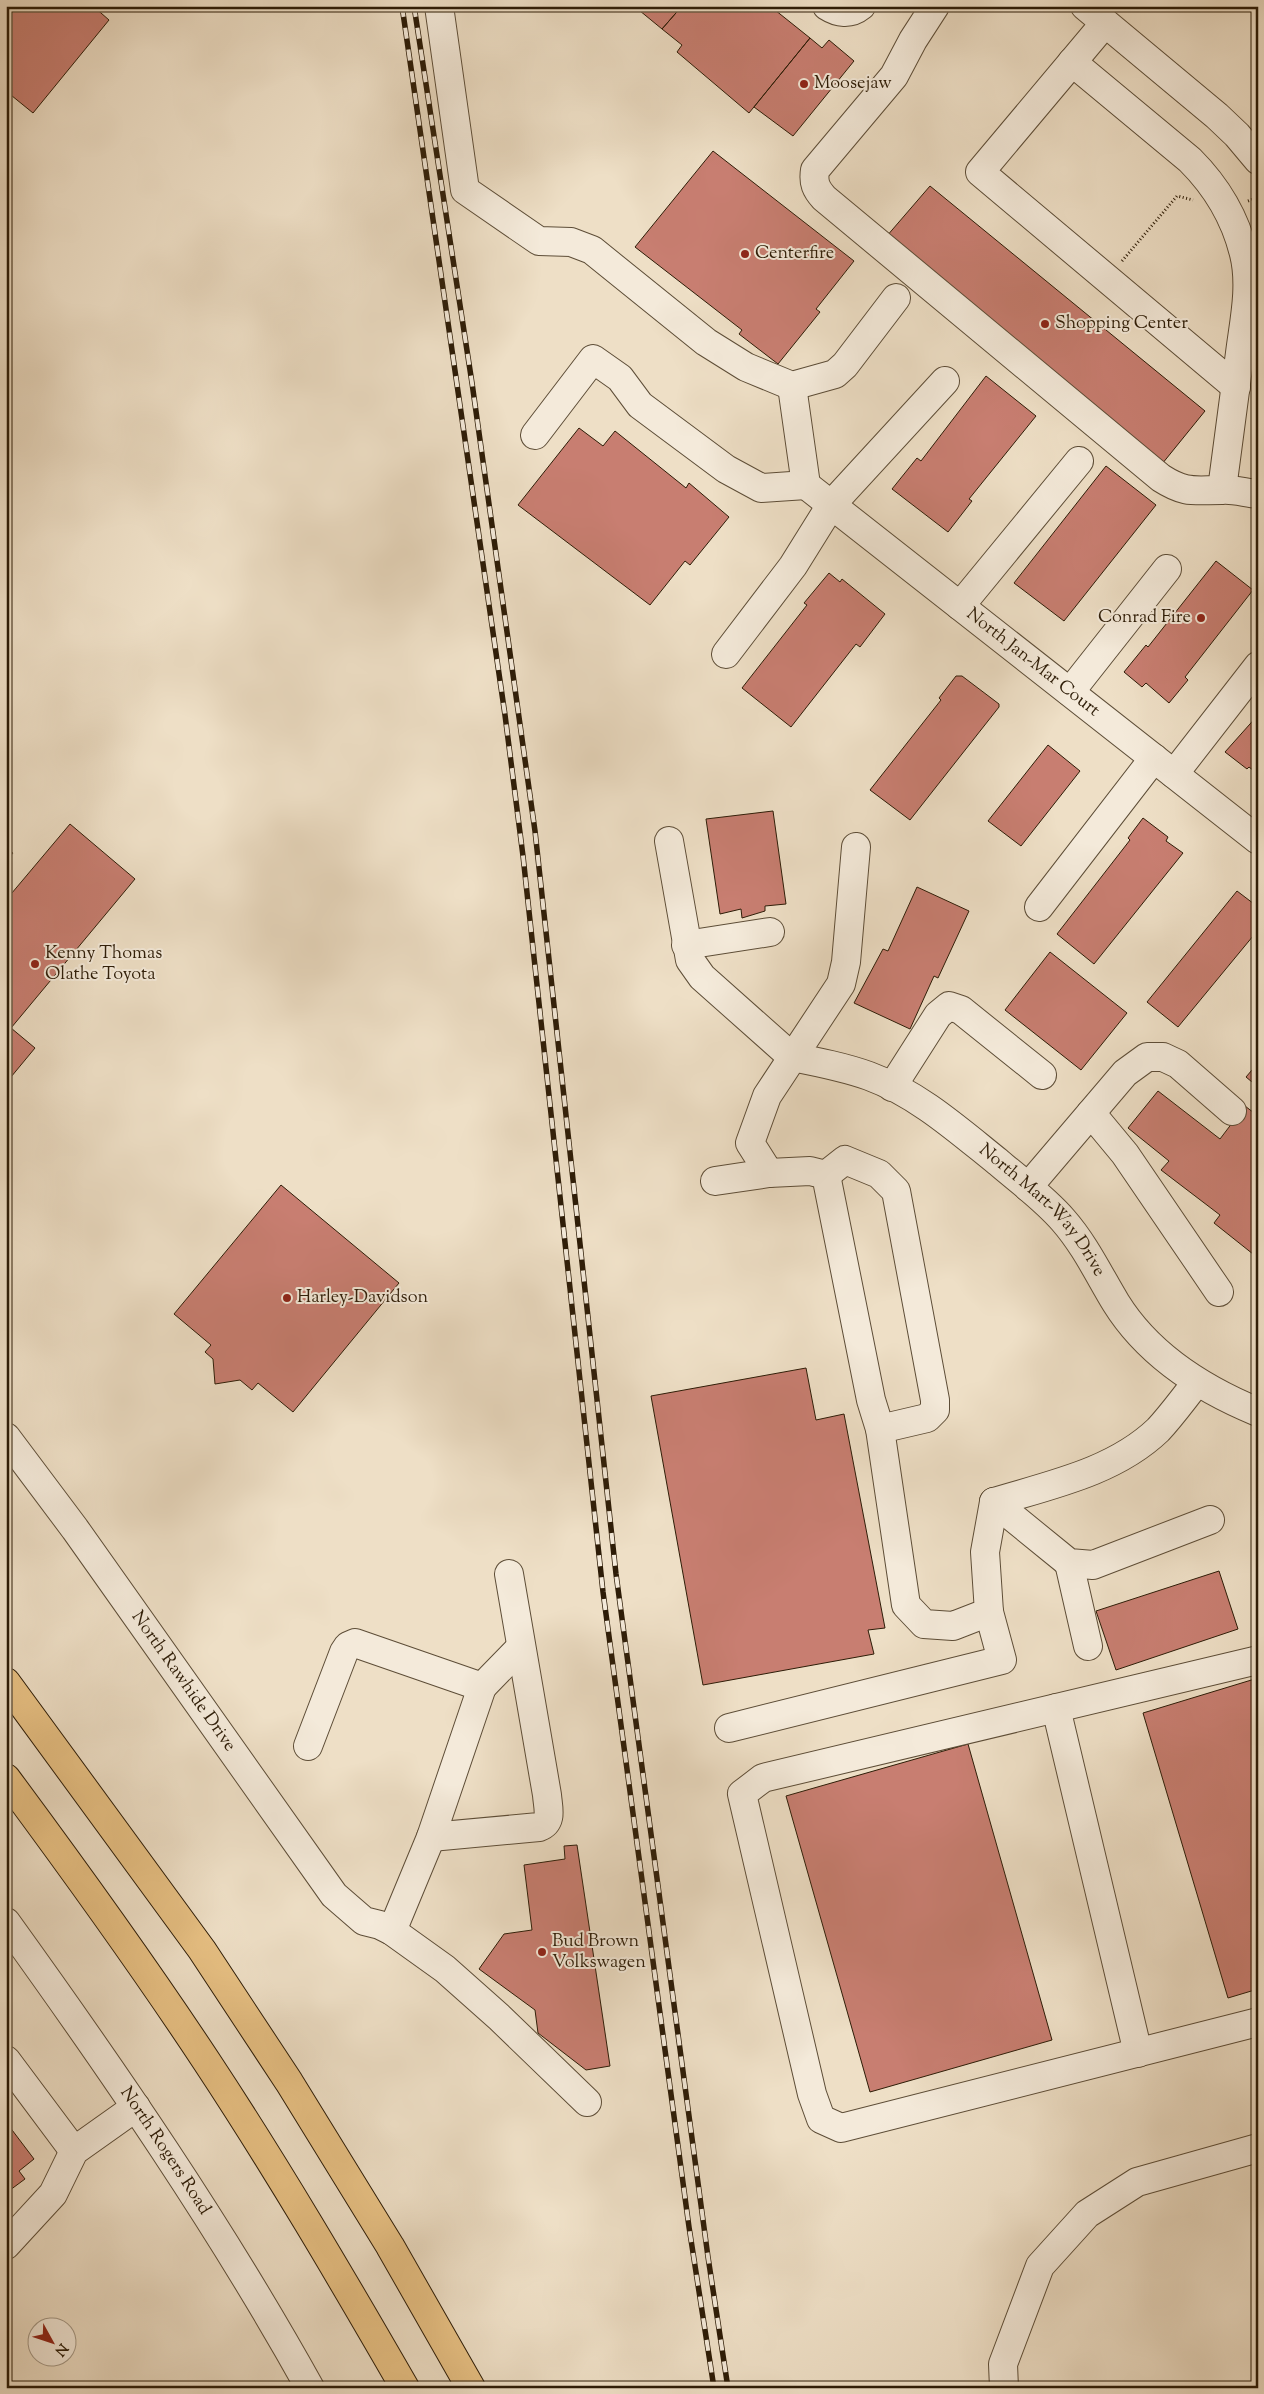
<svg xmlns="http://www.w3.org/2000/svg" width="1264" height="2394" font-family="'Sorts Mill Goudy',serif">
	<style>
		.building { fill: #c87e71; stroke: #2d1c07 }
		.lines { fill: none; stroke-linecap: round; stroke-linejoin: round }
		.minor-casing { stroke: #5d4d37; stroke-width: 30 }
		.highway-casing { stroke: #2d1c07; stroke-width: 30 }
		.path { stroke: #2d1c07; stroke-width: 3; stroke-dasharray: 1 2.5; stroke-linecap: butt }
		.minor { stroke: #f4eada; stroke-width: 28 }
		.highway { stroke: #e7c083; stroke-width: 28 }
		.rail-casing { stroke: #2d1c07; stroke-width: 5.5 }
		.rail { stroke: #f4eada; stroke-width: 4; stroke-dasharray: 11; stroke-linecap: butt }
		.poi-dot { fill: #8f2418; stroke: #f4eada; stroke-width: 2 }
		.labels { text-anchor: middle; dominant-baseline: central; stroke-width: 4; stroke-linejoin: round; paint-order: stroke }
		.poi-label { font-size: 18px; fill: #2d1c07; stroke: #f4eada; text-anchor: start }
		.street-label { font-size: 18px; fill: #2d1c07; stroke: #f4eada }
	</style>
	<rect width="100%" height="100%" fill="#eedfc6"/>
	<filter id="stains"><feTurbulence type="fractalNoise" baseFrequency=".004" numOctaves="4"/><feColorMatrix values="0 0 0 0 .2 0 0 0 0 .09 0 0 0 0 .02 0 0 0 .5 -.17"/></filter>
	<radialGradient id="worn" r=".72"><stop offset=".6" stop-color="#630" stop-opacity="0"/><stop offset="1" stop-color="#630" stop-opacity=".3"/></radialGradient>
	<path class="building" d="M6,6h87l16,14 -76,93 -27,-22z
		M634,6h48l-20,23z
		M682,6h88l40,32 -61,75 -72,-61 5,-7 -20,-16z
		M810,38l12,10 7,-8 25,21 -61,75 -39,-29z
		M713,151l141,110 -38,48 4,3 -42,52 -39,-30 3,-4 -107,-83z
		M930,186l275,225 -43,53 -276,-227z
		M986,376l50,40 -67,83 3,2 -24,31 -56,-43 25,-31 4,3z
		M579,428l24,18 12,-15 71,57 3,-5 40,34 -39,48 -5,-4 -35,44 -132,-100z
		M1106,466l50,39 -92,116 -50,-38z
		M1216,561l37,29 -68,87 3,3 -19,23 -23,-20 -4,4 -18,-15 22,-27 2,2z
		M829,573l11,9 2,-3 43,35 -25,33 -4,-3 -65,83 -49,-39 65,-83 -3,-2z
		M956,676h6l37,28v3l-89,113 -40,-30 71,-90 -2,-2z
		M1258,715v59l-9,-7 -2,2 -22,-17z
		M1048,745l32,26 -59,75 -33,-25z
		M773,811l13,93 -21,2v5l-23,7 -1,-9 -21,5 -14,-95z
		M1143,818l25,19 -2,4 17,12 -89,111 -37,-30 73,-94 -2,-2z
		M70,824l65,55 -124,149 24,20 -29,35v-183z
		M6,848l7,5 -7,8z
		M917,887l52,24 -31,67 -4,-2 -24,53 -56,-26 29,-54 5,2z
		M1237,891l21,16v23l-80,97 -31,-25z
		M1050,952l77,61 -46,57 -76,-60z
		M1258,1063v24l-12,-10z
		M1158,1091l62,48 25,-33 13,10v142l-44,-35 6,-8 -59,-45 8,-9 -41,-33z
		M281,1185l118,98 -106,129 -35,-29 -6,7 -12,-10 -25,4 -2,-25 -8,-7 6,-7 -37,-31z
		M806,1368l10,52 28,-6 41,214 -17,2 6,24 -171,31 -52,-289z
		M1219,1571l19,58 -122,41 -20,-59z
		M1258,1678v311l-30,9 -85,-285z
		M968,1744l84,296 -182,52 -84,-296z
		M577,1845l33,221 -24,4 -48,-37 -3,-23 -56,-41 25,-35 28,-4 -8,-65 41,-6 -1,-13z
		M6,2122l28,37 -15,12 6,8 -19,14z"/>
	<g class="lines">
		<defs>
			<g id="minor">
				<path d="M439,6l26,184 74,51 32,1 21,8 114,92 40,25 46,19 43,-12 10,-9 51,-67"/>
				<path d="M827,6c11,7 23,9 34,0"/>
				<path d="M935,6l-22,34 -19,36 -79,94c-2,13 1,19 9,28l337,280c25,16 33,12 61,12 11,-1 24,3 36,4"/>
				<path d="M1085,6l132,110 20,19 21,25"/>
				<path d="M1105,23l-125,149 256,215"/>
				<path d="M1072,62l118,98c26,26 45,57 54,94 8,32 0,67 -4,99 -6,45 -12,91 -18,136"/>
				<path d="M792,386l14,99"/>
				<path d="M535,435l58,-76 27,19 20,27 86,64 35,19 45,-3"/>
				<path id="s1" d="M806,485l452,355"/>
				<path d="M960,606l119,-145"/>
				<path d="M726,654l67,-88 38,-61 114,-124"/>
				<path d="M1070,692l97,-123"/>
				<path d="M1174,774l84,-108"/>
				<path d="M669,841l21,119 12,17 90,80"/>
				<path d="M856,847l-10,115 -5,22 -74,112 -17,47 19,30 41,-2 16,4 45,225 9,29 26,176 18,19 29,2 36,-14 -4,-60 9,-50"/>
				<path d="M1039,907l115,-149"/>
				<path d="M686,945l84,-13"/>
				<path id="s2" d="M792,1057c26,5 52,10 77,19 49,18 89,54 129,86 22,19 46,36 65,58 22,25 36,55 53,83 33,53 86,86 142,109"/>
				<path d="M892,1087l46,-72 11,-9 12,4 81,65"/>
				<path d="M1091,1113l34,41 94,138"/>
				<path d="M826,1175l19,-15 34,14 17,17 39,209v10l-8,8 -47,11"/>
				<path d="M715,1181l54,-8"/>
				<path d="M1028,1187l97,-114 22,-16h16l15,7 54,47"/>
				<path id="s3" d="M6,1437l69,92 259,366 30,26 16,4 12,6 53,38 54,48 88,85"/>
				<path d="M994,1502l75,61 24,2 117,-45"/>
				<path d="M994,1502c56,-17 120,-30 164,-72 14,-15 26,-32 39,-48"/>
				<path d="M1069,1563l19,83"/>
				<path d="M1258,1660l-495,118 -21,16 70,300 9,25 20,9 417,-106"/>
				<path d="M482,1687l39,-40"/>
				<path d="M1056,1708l82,345"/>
				<path d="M729,1728l273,-68 -13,-48"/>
				<path d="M308,1746l36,-94 4,-6 7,-3 127,44 -51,150 -39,94"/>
				<path d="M431,1837l108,-10c14,-5 9,-19 8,-32l-38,-221"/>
				<path id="s4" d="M6,1922c108,150 214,304 304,466"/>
				<path d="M6,2060l68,91"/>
				<path d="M6,2245l47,-51 21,-43 62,-44"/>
				<path d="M1004,2388l-1,-24 37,-98 47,-52 50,-32 121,-34"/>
			</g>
			<path id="highway" d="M6,1682l196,268 87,132 101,164 81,142
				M6,1778c69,93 137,187 201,284 70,106 134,215 198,326"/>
		</defs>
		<use href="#minor" class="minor-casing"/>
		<use href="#highway" class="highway-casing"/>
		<path class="path" d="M1248,201l10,-4
			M1122,261l55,-65 16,4"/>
		<use href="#minor" class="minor"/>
		<use href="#highway" class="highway"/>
		<defs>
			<path id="rail" d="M402,6l103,709 18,141 80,736 86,635 25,161
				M414,6l58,377 63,448 81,743 92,683 20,131"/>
		</defs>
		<use href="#rail" class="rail-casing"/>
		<use href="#rail" class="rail"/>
	</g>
	<g class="poi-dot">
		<circle cx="804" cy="84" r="5"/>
		<circle cx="745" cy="254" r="5"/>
		<circle cx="1045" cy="324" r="5"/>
		<circle cx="1201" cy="618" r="5"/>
		<circle cx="35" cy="964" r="5"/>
		<circle cx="287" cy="1298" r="5"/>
		<circle cx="542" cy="1952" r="5"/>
	</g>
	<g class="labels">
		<g class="poi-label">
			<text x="814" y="84">Moosejaw</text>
			<text x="755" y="254">Centerfire</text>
			<text x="1055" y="324">Shopping Center</text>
			<text x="1191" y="618" text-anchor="end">Conrad Fire</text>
			<text x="45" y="954">Kenny Thomas<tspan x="45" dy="21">Olathe Toyota</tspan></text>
			<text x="297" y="1298">Harley-Davidson</text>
			<text x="552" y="1942">Bud Brown<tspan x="552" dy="21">Volkswagen</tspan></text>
		</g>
		<g class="street-label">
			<text stroke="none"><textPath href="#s1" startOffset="288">North Jan-Mar Court</textPath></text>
			<text stroke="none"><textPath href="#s2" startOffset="301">North Mart-Way Drive</textPath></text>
			<text stroke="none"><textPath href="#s3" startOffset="302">North Rawhide Drive</textPath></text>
			<text stroke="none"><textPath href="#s4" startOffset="279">North Rogers Road</textPath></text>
		</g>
	</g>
	<rect width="1264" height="2394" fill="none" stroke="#eedfc6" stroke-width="25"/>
	<rect x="8" y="8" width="1249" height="2379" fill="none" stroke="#2d1c07" stroke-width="2.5"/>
	<rect x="12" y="12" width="1239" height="2369" fill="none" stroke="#2d1c07"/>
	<g transform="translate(52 2342) rotate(130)"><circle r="24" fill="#f4eada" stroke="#a49886"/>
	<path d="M0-4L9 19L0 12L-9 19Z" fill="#8f2418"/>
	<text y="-8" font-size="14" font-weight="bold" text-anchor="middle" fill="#2d1c07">N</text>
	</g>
	<rect width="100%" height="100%" filter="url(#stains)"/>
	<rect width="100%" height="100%" fill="url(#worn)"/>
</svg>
